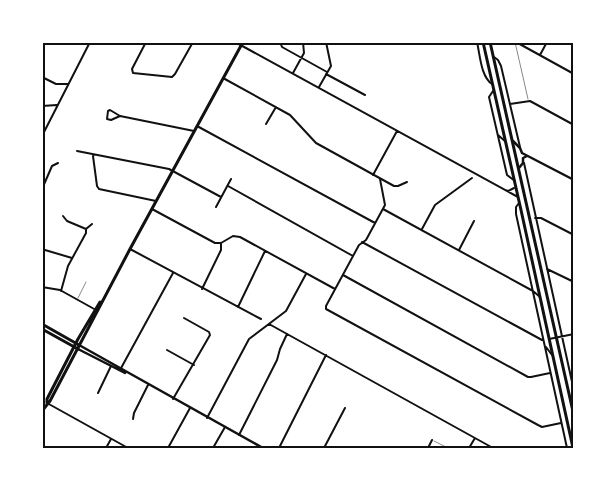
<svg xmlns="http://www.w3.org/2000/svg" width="616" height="491" font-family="'Noto Serif',serif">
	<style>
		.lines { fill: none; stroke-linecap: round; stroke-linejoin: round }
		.service { stroke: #111; stroke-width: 0.5 }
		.minor { stroke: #111; stroke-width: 2 }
		.tertiary { stroke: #111; stroke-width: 2.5 }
		.secondary { stroke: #111; stroke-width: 2.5 }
		.primary { stroke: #111; stroke-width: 3 }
		.trunk { stroke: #111; stroke-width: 3 }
		.neatline { fill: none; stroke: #111; stroke-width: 2 }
	</style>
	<rect width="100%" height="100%" fill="#fff"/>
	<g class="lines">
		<path class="service" d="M515,42l13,57
			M78,298l8,-16
			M434,441l14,7"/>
		<path class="minor" d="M146,42l-14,27 1,4 39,4 3,-3 18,-32
			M235,42l283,155
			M280,42l2,5 45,25
			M477,42c3,13 4,35 15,42
			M516,42l58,32
			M540,55l7,-13
			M494,57l4,3 3,6 19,81
			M293,73l11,-20 -1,-11
			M326,74l39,21
			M42,77l14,7h12
			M223,78l67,37 26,28 78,43h4l9,-4
			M319,87l12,-21 -5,-24
			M493,91l-4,6 18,78 8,6
			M510,104l20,-3 44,24
			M42,106l15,-1
			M120,116l-9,4 -4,-1 1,-8 2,-1 10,6 74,15
			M266,124l10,-17
			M197,126l178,97
			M498,135l8,7
			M42,136l48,-94
			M77,151l92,18 52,28
			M93,156l4,30 2,3 57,12
			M524,163l50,228
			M373,175l24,-44
			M380,179l5,26 -19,35 -7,5 -33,61v3l212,116 4,2 19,-4
			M228,186l125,70
			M42,189l10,-23 6,-3
			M505,190l3,1 6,-3
			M519,203l-3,4v7l51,234
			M216,207l15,-28
			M152,209l63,34h6l12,-7 7,1 95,52
			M383,209l150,82 7,6
			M63,216l4,5 19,8
			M535,218h6l33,17
			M422,229l13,-24 37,-27
			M362,242l180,98
			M130,249l131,70
			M45,250l27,8
			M459,250l15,-29
			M547,269l27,13
			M343,275l185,102h3l19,-4
			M42,287l18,3 36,20
			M202,289l19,-39v-7
			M61,291l7,-25 18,-33v-4l6,-5
			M238,307l27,-56
			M269,324l224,124
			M549,339l25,-5
			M546,347l6,8
			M167,350l27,15
			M120,370l53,-97
			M98,393l13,-27
			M173,399l37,-64 -1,-3 -25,-14
			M47,403l81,45
			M207,418l42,-79 37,-28 20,-37
			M133,419l1,-6 14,-28
			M239,435l38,-75 3,-11 7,-15
			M42,447l3,1
			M106,448l5,-9
			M168,448l22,-40
			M213,448l12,-21
			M279,448l47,-93
			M324,448l21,-40
			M428,448l4,-8
			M469,448l6,-10"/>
		<path class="tertiary" d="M513,141l7,7 2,5 52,27
			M519,168l4,-5v-5l4,-2"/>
		<path class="secondary" d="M79,345l184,103
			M78,349l47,24"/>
		<path class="primary" d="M42,324l37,21
			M42,329l36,20"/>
		<path class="trunk" d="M483,42l38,168 52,238
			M490,42l84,374
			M47,403v-4l31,-60 22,-37
			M42,411l8,-10 80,-152 113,-207"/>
	</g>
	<rect width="616" height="491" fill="none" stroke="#ffffff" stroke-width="88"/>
	<rect x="44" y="44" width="528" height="403" class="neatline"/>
</svg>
